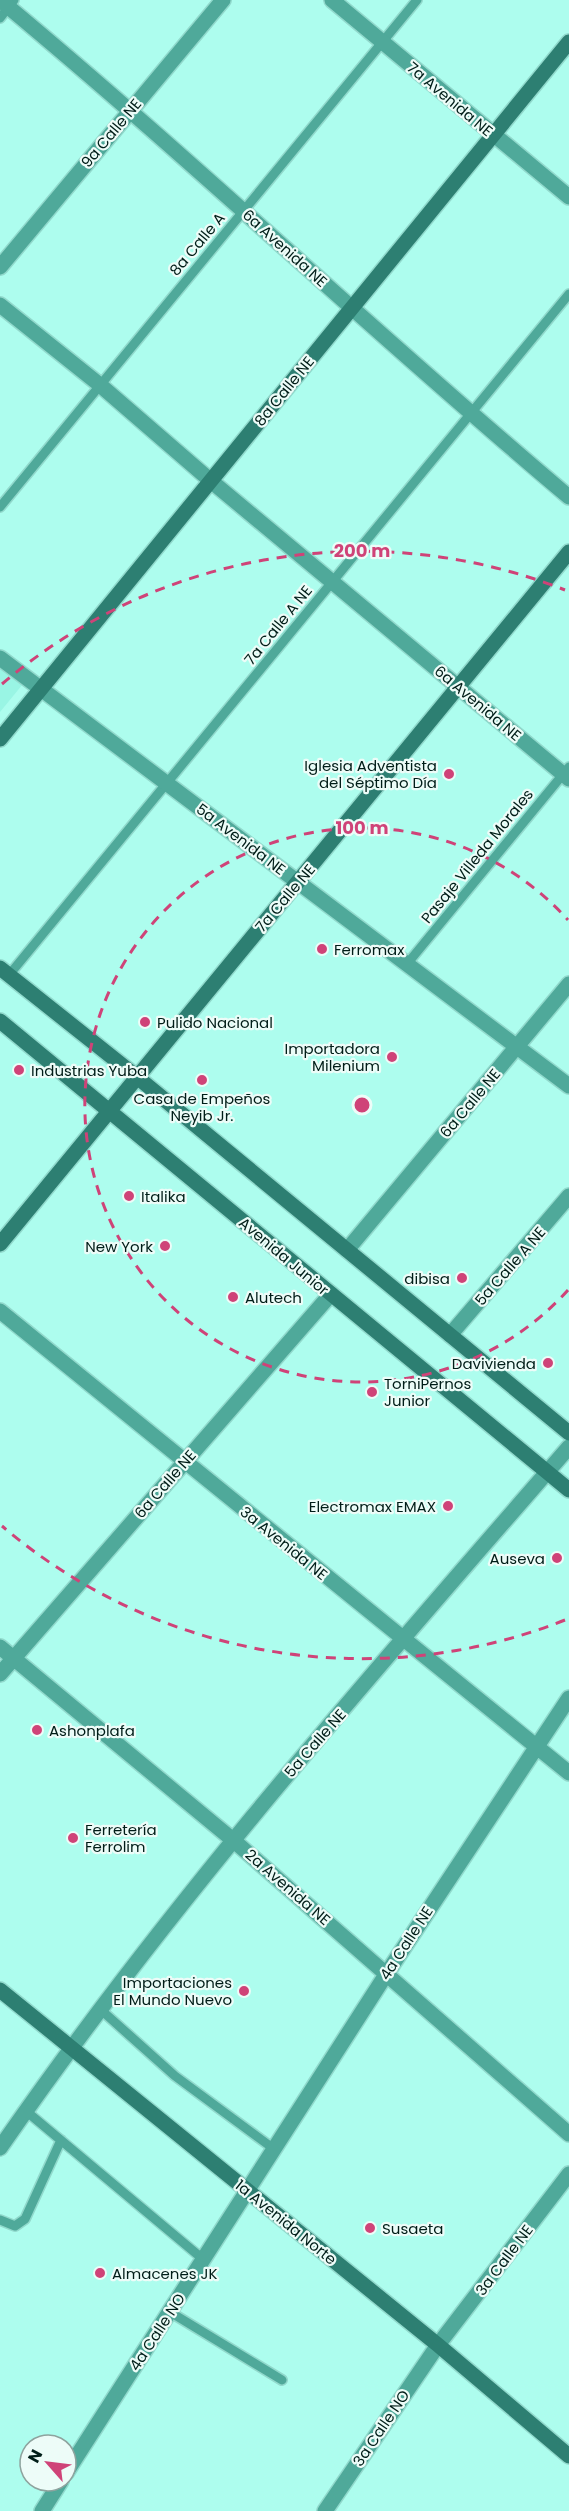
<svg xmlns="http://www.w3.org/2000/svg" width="569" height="2511" font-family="Poppins,sans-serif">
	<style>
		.built { fill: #99f5e4 }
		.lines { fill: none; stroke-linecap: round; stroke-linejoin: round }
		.lane-casing { stroke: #91d9cc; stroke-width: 12 }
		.street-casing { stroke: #91d9cc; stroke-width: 18 }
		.secondary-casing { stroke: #91d9cc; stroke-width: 18 }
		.lane { stroke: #4fa99a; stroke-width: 9 }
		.street { stroke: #4fa99a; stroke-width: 15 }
		.secondary { stroke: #2d7f72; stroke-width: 15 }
		.ring { fill: none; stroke: #cf4378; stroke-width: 3; stroke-dasharray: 10 8 }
		.poi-dot { fill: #cf4378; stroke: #edfcf8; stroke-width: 2 }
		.labels { text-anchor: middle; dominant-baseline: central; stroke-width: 4.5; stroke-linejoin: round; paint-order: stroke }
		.street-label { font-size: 15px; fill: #001d18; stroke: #edfcf8 }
		.poi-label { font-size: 15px; fill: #001d18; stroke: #edfcf8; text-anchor: start }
		.centre { fill: #cf4378; stroke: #edfcf8; stroke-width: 3 }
		.ring-label { font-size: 18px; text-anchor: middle; font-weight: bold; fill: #cf4378; stroke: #edfcf8; stroke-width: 4.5; stroke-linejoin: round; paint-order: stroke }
	</style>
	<rect width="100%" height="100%" fill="#adfdee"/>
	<path class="built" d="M0,657l27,22 -27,33z"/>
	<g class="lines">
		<defs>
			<path id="lane" d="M0,18l14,-18
				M0,507l417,-507
				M407,964l162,-197
				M9,975l560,-681
				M100,2009l75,67 99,73
				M26,2111l178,149
				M0,2220l15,6 10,-7 36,-79
				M170,2312l112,68"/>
			<path id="street" d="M0,0c194,161 376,335 569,497
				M332,0l237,197
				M0,267l223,-267
				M0,305l100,80 111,96 358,298
				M0,658l569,428
				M347,1250l222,-266
				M0,1311l569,462
				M450,1335l119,-139
				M0,1647l233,193 336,294
				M0,1674l331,-380
				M0,2148c171,-247 372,-474 569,-701
				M66,2473l321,-500 182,-275
				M42,2511l19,-30
				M325,2511l113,-166 131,-171"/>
			<path id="secondary" d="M0,739l569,-697
				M0,968l137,109 432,356
				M0,1021l569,469
				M0,1244l569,-692
				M0,1990l438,355 131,111"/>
		</defs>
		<use href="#lane" class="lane-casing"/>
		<use href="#street" class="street-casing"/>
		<use href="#secondary" class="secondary-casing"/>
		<use href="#lane" class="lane"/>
		<use href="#street" class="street"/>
		<use href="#secondary" class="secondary"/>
	</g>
	<g class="ring">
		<path d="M568 1290A277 277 0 1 1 568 920"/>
		<path d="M565 1620A554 554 0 0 1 2 1526M2 684A554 554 0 0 1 565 590"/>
	</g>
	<g class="poi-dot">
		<circle cx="449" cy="774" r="6"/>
		<circle cx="322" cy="949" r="6"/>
		<circle cx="145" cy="1022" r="6"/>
		<circle cx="392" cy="1057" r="6"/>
		<circle cx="19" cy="1070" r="6"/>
		<circle cx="202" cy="1080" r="6"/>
		<circle cx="129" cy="1196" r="6"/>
		<circle cx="165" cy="1246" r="6"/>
		<circle cx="462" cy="1278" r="6"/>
		<circle cx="233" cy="1297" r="6"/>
		<circle cx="548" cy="1363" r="6"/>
		<circle cx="372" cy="1392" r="6"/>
		<circle cx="448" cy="1506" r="6"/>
		<circle cx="557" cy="1558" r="6"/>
		<circle cx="37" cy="1730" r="6"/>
		<circle cx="73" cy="1838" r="6"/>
		<circle cx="244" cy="1991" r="6"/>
		<circle cx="370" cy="2228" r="6"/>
		<circle cx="100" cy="2273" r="6"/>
	</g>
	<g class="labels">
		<g class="street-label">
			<text transform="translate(450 99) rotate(40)">7a Avenida NE</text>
			<text transform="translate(111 133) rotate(-50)">9a Calle NE</text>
			<text transform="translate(197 244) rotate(-50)">8a Calle A</text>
			<text transform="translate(285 248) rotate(42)">6a Avenida NE</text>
			<text transform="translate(284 391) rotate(-51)">8a Calle NE</text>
			<text transform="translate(278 625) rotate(-51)">7a Calle A NE</text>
			<text transform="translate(478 703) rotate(40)">6a Avenida NE</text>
			<text transform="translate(241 839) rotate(37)">5a Avenida NE</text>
			<text transform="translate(477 856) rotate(-51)">Pasaje Villeda Morales</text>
			<text transform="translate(285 898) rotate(-50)">7a Calle NE</text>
			<text transform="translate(470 1103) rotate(-50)">6a Calle NE</text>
			<text transform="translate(284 1256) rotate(40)">Avenida Junior</text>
			<text transform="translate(510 1266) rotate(-49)">5a Calle A NE</text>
			<text transform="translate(165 1484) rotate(-49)">6a Calle NE</text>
			<text transform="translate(284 1543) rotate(39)">3a Avenida NE</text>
			<text transform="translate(315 1743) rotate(-49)">5a Calle NE</text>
			<text transform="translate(288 1887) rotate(41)">2a Avenida NE</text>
			<text transform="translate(406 1943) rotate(-57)">4a Calle NE</text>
			<text transform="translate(286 2222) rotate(39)">1a Avenida Norte</text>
			<text transform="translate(504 2260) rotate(-53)">3a Calle NE</text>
			<text transform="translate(157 2332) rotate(-57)">4a Calle NO</text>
			<text transform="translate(381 2428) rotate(-56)">3a Calle NO</text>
		</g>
		<g class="poi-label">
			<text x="437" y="765" text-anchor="end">Iglesia Adventista<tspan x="437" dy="17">del Séptimo Día</tspan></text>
			<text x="334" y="949">Ferromax</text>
			<text x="157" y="1022">Pulido Nacional</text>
			<text x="380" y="1048" text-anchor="end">Importadora<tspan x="380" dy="17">Milenium</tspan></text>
			<text x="31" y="1070">Industrias Yuba</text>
			<text x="202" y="1098" text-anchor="middle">Casa de Empeños<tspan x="202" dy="17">Neyib Jr.</tspan></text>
			<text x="141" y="1196">Italika</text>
			<text x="153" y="1246" text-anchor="end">New York</text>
			<text x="450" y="1278" text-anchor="end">dibisa</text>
			<text x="245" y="1297">Alutech</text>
			<text x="536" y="1363" text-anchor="end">Davivienda</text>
			<text x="384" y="1383">TorniPernos<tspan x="384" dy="17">Junior</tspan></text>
			<text x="436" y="1506" text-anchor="end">Electromax EMAX</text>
			<text x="545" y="1558" text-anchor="end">Auseva</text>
			<text x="49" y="1730">Ashonplafa</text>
			<text x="85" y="1829">Ferretería<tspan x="85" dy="17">Ferrolim</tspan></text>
			<text x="232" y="1982" text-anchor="end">Importaciones<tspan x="232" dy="17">El Mundo Nuevo</tspan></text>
			<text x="382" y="2228">Susaeta</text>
			<text x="112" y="2273">Almacenes JK</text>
		</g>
	</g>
	<circle cx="362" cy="1105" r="9" class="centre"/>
	<g class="ring-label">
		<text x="362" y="557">200 m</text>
		<text x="362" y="834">100 m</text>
	</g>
	<g transform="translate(48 2463) rotate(298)"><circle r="28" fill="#edfcf8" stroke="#8ea39e" stroke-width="1.5"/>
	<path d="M0-4.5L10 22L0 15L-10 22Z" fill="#cf4378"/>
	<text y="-9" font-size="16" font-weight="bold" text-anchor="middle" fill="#001d18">N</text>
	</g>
</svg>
